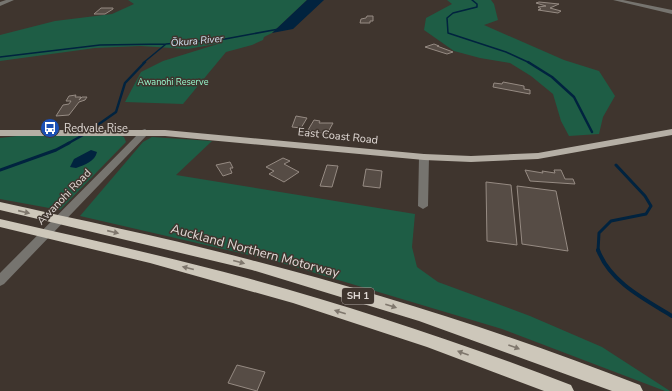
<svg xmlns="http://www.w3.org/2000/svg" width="672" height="391" font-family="'Nunito Sans',sans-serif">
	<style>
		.green { fill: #1e5d45 }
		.water { fill: #01233f }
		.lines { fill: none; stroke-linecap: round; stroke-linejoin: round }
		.stream-far3 { stroke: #01233f; stroke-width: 1.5 }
		.stream-far2 { stroke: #01233f; stroke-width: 2.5 }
		.stream-far1 { stroke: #01233f; stroke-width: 3 }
		.stream { stroke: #01233f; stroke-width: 4 }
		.building { fill: #564c45; stroke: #968b83 }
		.minor { fill: #76746f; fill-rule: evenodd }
		.major { fill: #b5afa5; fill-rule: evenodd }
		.highway { fill: #cdc7ba; fill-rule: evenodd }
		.oneway { fill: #7f776d }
		.labels { text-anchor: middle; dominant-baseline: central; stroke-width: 3; stroke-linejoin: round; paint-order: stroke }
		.far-park-label { font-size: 9px; fill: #99fbd0; stroke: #3f352e }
		.far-water-label { font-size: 10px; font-style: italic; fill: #d1e1f1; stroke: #3f352e }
		.shield { fill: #3f352e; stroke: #b0a8a3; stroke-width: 1 }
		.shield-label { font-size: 10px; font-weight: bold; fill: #e0d9d5 }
		.poi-label { font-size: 11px; fill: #e0d9d5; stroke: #3f352e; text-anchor: start }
		.street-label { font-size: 11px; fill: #e0d9d5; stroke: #3f352e }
		.near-street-label { font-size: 13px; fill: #e0d9d5; stroke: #3f352e }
	</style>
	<rect width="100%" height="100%" fill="#3f352e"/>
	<path class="green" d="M128,0h179l-35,33 -8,4 -1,3 -11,5 -26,7 -43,52 -58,-2 16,-30 22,-11 58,-18 -33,6 -48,-3 -45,2 -95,13v-26l55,-14 57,-7 22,-10z
		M447,0h44l3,4 4,16 -14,5 80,35 35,11 16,25 -12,21 -4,17 -30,2 -8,-15 -8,-27 -22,-18 -21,-13 -30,-5 -26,-7 -30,-21 2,-12 26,-14z
		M26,135h92l6,2 2,5 -66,68 -60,-11v-61z
		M152,137l60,4 -36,34 239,39 -3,33 5,20 21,15 92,34 72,31 68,44h-5l-163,-62 -227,-68 -195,-45 63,-74z"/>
	<path class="water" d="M307,0h17l-31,29 -21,4z
		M91,150l6,2c-2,9 -12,13 -21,16l-6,-1 4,-8z"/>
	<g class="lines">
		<path class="stream-far3" d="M472,0l5,4v3l-24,6 -6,5 1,15 58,19 24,11
			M0,57l100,-12 66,-1
			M143,63l23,-19 59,-5 54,-10"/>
		<path class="stream-far2" d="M528,62l24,15 22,20 18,35
			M89,131l27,-19 9,-29 20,-21
			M67,144l16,-9"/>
		<path class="stream-far1" d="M0,170l56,-20 13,-7
			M598,251l1,-18 12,-12 35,-7 5,-8 -6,-10 -29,-31"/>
		<path class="stream" d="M598,250c12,32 46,49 74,66"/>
	</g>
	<path class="building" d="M539,2l20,2 -9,4 11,3 -3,2 -20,-3 3,-1 -3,-2 8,-1 -10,-3z
		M101,8h12v1l-8,5h-11z
		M367,16h6v5h-3v2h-10l1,-4 5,-1z
		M434,44l5,2h-2l16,6 -6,2 -22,-7z
		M503,82l21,4v3l6,1v4l-37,-7 1,-4 8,1z
		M76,95l-1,2h6l-2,3 3,-3h5l-2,3 -6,2 -10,13 -13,1 7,-11 6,-1 2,-3h-5l3,-5z
		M296,116l11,2 -6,10 -9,-1z
		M314,120l6,1 -1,2h14l-6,11 -19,-4z
		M283,158l7,3 -6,3 15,8 -15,10 -15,-8 5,-3 -8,-4z
		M230,162l3,6h-3l2,5 -9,3 -7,-11z
		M327,165l11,1 -6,21 -12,-1z
		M366,169l16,2 -2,17 -17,-2z
		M525,170l18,3 -1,-2 13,2 -1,-3h7l4,9h8l2,5 -45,-3z
		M486,182l25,3 6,60 -30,-4z
		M517,186l39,5 12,60 -46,-7z
		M237,365l28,7 -8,19 -29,-8z"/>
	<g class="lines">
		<path class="minor" d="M6,0h8l-14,6v-4z
			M613,0h10l49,10v4z
			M145,129l4,3 -1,2 -144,150 -4,2v-13l142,-143z
			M424,154l5,3 -1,49 -5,3 -5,-3 1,-49z"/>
		<path class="major" d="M672,129v6l-134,24 -67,3 -47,-2 -259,-24h-165v-6h165l259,24 47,2 67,-3z"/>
		<path class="highway" d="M0,202c84,19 168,36 251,58 132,34 263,76 389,125l3,6h-31l-193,-70 -167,-51 -252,-60z
			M0,219c83,19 165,37 247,59 110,30 218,66 324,107l3,6h-30l-117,-44 -134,-44 -143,-40 -150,-36z"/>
	</g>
	<defs><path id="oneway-solid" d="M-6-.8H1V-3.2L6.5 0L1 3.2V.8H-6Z"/></defs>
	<g class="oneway">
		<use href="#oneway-solid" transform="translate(24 212) rotate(13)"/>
		<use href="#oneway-solid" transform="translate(113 232) rotate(13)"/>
		<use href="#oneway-solid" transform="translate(239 262) rotate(15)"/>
		<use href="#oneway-solid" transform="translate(188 268) rotate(-166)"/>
		<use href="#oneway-solid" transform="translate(391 306) rotate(18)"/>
		<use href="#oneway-solid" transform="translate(340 312) rotate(-163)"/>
		<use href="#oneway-solid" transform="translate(514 347) rotate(20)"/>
		<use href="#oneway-solid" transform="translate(463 353) rotate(-160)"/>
	</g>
	<defs>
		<symbol id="bus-disc" viewBox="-11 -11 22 22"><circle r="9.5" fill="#1a4fb4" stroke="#3f352e"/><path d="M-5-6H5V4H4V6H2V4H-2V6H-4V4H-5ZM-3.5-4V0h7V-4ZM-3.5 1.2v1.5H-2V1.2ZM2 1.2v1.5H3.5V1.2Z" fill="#fff"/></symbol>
	</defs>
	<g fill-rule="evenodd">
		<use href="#bus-disc" x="39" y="117" width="22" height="22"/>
	</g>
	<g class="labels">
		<g class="far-park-label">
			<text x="173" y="82">Awanohi Reserve</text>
		</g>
		<g class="far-water-label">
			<text transform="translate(197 41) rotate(-5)">Ōkura River</text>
		</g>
		<rect class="shield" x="342" y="288" width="32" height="16" rx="3"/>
		<g class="shield-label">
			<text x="358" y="296">SH 1</text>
		</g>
		<g class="poi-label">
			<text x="64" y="128">Redvale Rise</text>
		</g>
		<g class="street-label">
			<text transform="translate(338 136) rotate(6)">East Coast Road</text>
			<text transform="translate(64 197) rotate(-46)">Awanohi Road</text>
		</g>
		<g class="near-street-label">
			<text transform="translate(255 251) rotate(15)">Auckland Northern Motorway</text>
		</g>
	</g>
</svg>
